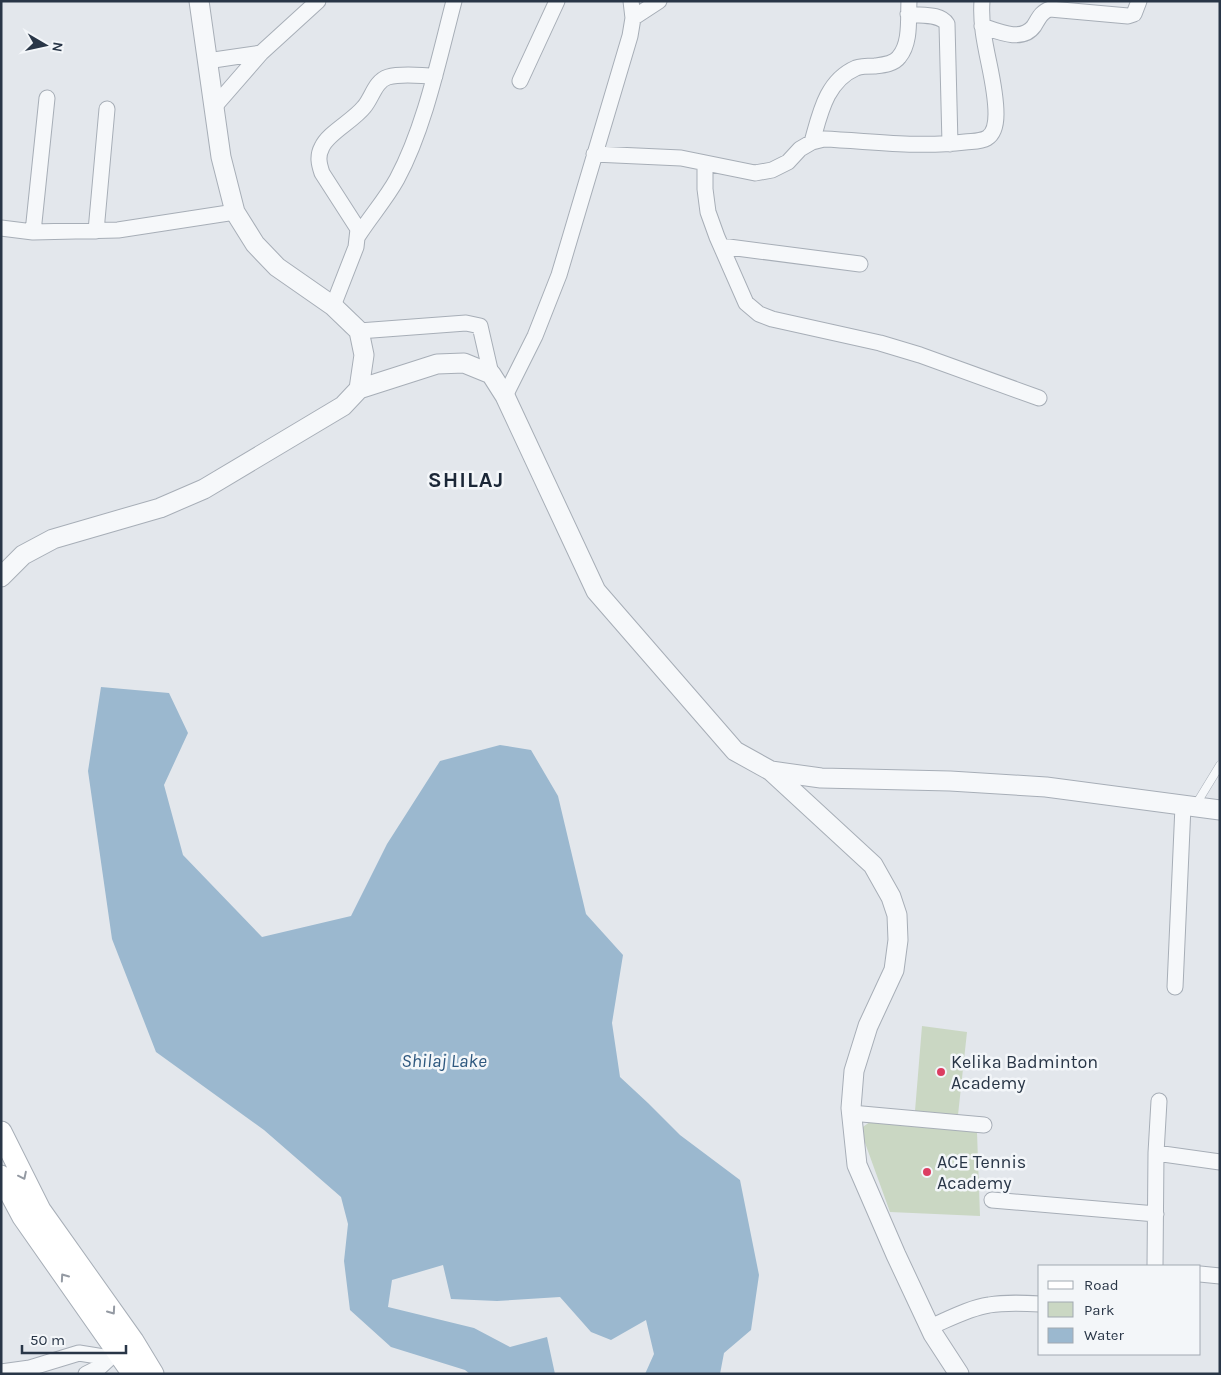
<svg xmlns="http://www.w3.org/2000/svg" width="1221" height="1375" font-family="Karla,sans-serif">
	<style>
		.green { fill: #cad7c3 }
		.water { fill: #9bb8cf }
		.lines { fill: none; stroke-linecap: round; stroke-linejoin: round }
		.service-casing { stroke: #a7aeb7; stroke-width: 9 }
		.minor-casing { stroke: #a7aeb7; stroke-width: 17 }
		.tertiary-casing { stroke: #a7aeb7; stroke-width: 21 }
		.secondary-casing { stroke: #a7aeb7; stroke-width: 23 }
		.service { stroke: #f6f8fa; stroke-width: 8 }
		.minor { stroke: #f6f8fa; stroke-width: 15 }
		.tertiary { stroke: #f6f8fa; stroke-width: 19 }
		.secondary { stroke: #fff; stroke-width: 21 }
		.oneway { stroke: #949aa3 }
		.poi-dot { fill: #dc3d61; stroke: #f3f6f9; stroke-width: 2 }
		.labels { text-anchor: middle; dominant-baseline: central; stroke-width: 5; stroke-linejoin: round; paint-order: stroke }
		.poi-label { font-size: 18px; fill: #293647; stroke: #f3f6f9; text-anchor: start }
		.water-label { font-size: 19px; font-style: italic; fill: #2e587f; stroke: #f3f6f9 }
		.district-label { font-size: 22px; font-weight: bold; letter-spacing: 1px; fill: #1b2737; stroke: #f3f6f9 }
	</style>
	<rect width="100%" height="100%" fill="#e3e7ec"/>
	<path class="green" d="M922,1026l45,6 -9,83 -43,-4z
		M881,1114l96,18 3,84 -90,-4 -30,-83z"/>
	<path class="water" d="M101,687l68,6 19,40 -24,52 19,70 79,82 89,-21 36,-72 53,-83 60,-16 31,5 27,46 28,118 37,41 -11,68 8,54 28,26 32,32 60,45 19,95 -8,55 -27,23 -4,21h-75l9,-20 -8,-34 -35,20 -20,-8 -31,-35 -63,4 -46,-2 -8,-34 -51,15 -4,27 86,21 36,19 37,-10 8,37h-85l-5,-4 -74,-23 -41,-37 -6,-49 4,-37 -7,-27 -77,-67 -108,-78 -44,-113 -24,-168z"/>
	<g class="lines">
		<defs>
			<path id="service" d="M1195,806l25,-41"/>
			<path id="minor" d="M908,14c13,2 32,-1 39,10l3,120
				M633,18l26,-17
				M982,26c15,5 40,17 52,0 5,-8 7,-14 16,-17l78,7 6,-2 5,-13
				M207,61l54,-8
				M520,81l37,-80
				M214,107l47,-54 57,-52
				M812,142c8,-28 14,-61 44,-74 5,-2 13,-2 19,-2 8,-1 19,-2 24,-9 12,-14 9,-38 10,-56
				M594,154l87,4 74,15 17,-3 16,-8 12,-13 12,-7 12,-3c47,2 94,9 141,3 7,-1 15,0 22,-4 8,-5 9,-15 9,-24 0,-38 -17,-74 -14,-113
				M705,163v26l3,23 9,25 29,66 13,11 13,5 108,24 40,12 119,43
				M1,228l32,4 85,-2 117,-18
				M96,231l11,-122
				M33,232l14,-134
				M358,236c12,-19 28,-37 39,-57 28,-52 42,-121 57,-178
				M721,246l139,18
				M333,306l23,-59 2,-18 -36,-56c-3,-9 -5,-17 0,-26 6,-14 31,-26 42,-40 8,-9 11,-26 24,-30 14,-4 33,-1 47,-1
				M359,331l107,-8 14,3 11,48
				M505,396l30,-60 24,-61 71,-239 3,-18 -2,-17
				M1175,987l8,-181
				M851,1113l133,12
				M1156,1153l3,-52
				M992,1200l164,14
				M1155,1266l1,-113 64,9
				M1200,1274l20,2
				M930,1327c19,-8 39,-19 59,-22 17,-3 34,-2 51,-1
				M1,1372l29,-4 49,-15 31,5
				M86,1374l14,-7 13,-12"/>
			<path id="tertiary" d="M359,389l78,-25 27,-1 27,11 14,22 91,195 139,160 36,20 50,7 129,3 96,6 174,23
				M1,577l22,-22 30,-16 107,-31 44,-19 139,-83 16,-17 5,-34 -5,-24 -26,-25 -56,-39 -22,-23 -20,-32 -14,-55 -22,-156
				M771,771l102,94 18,32 6,18 1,25 -4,30 -26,56 -14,45 -3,37 6,57 39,90 37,79 26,40"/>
			<path id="secondary" d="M1,1132l39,78 93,131 20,33
				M1,1176l22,41 110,157"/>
		</defs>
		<use href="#service" class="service-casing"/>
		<use href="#minor" class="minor-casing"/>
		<use href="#tertiary" class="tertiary-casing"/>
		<use href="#secondary" class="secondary-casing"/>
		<use href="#service" class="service"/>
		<use href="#minor" class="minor"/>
		<use href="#tertiary" class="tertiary"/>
		<use href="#secondary" class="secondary"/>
	</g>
	<defs><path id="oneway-chevron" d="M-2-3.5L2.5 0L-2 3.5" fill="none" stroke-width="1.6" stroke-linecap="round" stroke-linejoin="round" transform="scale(1.25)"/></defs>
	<g class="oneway">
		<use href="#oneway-chevron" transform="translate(23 1176) rotate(64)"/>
		<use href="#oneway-chevron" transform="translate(64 1277) rotate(-125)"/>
		<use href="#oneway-chevron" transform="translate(112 1311) rotate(55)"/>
	</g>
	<g class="poi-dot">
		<circle cx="941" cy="1072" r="5"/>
		<circle cx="927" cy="1172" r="5"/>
	</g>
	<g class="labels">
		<g class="poi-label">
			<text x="951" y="1062">Kelika Badminton<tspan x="951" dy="21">Academy</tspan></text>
			<text x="937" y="1162">ACE Tennis<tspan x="937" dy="21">Academy</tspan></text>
		</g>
		<g class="water-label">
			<text x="444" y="1061">Shilaj Lake</text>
		</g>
		<g class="district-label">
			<text x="466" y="480">SHILAJ</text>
		</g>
	</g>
	<rect width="1221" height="1375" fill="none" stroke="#293647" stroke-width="5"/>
	<rect x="1038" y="1265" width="162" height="90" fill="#f3f6f9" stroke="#a2a9b2"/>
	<rect x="1048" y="1281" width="25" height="8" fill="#ffffff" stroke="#a2a9b2"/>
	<text x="1084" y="1290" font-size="15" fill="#293647">Road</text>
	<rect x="1048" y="1302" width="25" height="15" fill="#cad7c3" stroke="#a2a9b2"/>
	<text x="1084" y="1315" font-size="15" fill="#293647">Park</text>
	<rect x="1048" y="1328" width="25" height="15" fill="#9bb8cf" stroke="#a2a9b2"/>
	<text x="1084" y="1340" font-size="15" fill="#293647">Water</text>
	<g transform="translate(45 45) rotate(99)" stroke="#f3f6f9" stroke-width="4" paint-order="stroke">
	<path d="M0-4L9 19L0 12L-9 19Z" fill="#293647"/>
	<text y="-8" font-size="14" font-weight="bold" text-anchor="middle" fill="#293647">N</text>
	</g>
	<path d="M22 1345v8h104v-8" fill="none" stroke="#293647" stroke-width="2.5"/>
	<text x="30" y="1345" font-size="15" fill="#293647" stroke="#f3f6f9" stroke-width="4" paint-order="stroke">50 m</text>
</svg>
